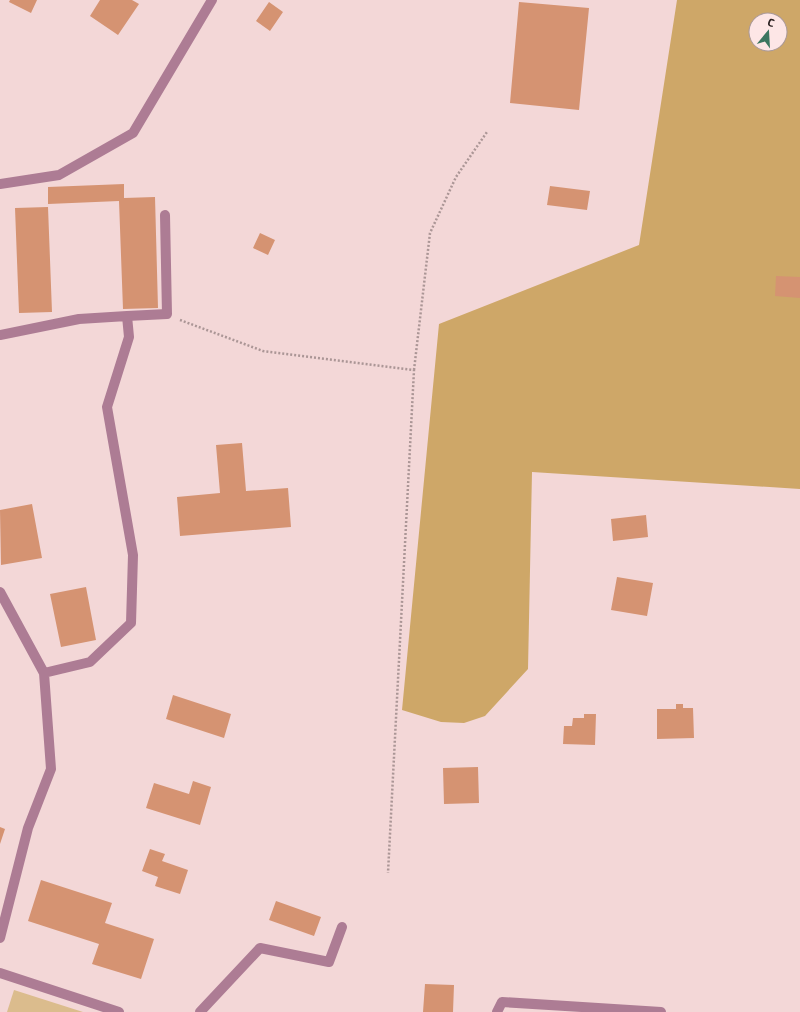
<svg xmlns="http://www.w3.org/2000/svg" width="800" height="1012" font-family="'Exo 2',sans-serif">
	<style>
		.green { fill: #dbbc8d }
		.forest { fill: #cea768; fill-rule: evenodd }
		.building { fill: #d59372 }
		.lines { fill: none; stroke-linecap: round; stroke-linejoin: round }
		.path { stroke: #ab9696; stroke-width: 2.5; stroke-dasharray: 2 2; stroke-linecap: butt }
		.lane { stroke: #ad7c94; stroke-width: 10 }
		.street { stroke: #ad7c94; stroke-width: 10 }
	</style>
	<rect width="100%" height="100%" fill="#f3d7d7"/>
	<path class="green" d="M14,990l69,22h-76z"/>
	<path class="forest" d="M677,0h123v489l-268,-17 -4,197 -43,47 -21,7 -23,-1 -39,-12 37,-386 200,-79zM756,20h24v24h-24z"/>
	<path class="building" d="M10,0h27l-6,13 -22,-11z
		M100,0h32l7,4 -21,31 -28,-19z
		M269,2l14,10 -13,19 -14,-10z
		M519,2l70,6 -10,102 -69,-7z
		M124,184v14l31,-1 3,111 -35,1 -4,-108 -71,3v-17z
		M550,186l40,5 -3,19 -40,-5z
		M48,207l4,105 -33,1 -4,-105z
		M260,233l15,7 -7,15 -15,-7z
		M776,276l24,1v21l-25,-2z
		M242,443l4,48 42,-3 3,39 -111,9 -3,-39 43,-4 -4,-48z
		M32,504l10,54 -41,7 -1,-55z
		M646,515l2,22 -35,4 -2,-22z
		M617,577l36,6 -6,33 -36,-6z
		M86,587l10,53 -35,7 -11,-53z
		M173,695l58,19 -7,24 -58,-19z
		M676,704h7v4h10l1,30 -37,1v-30h19z
		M584,714h12l-1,31 -32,-1 1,-18h8l1,-8h11z
		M478,767l1,36 -35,1 -1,-36z
		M193,781l18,6 -11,38 -54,-17 8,-25 35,11z
		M0,827l5,2 -5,15z
		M150,849l15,5 -3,7 26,9 -8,24 -25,-8 3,-9 -16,-6z
		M41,880l71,23 -7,20 49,16 -13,40 -49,-15 7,-20 -71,-23z
		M276,901l45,16 -7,19 -45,-16z
		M425,984l29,1 -1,27h-30z"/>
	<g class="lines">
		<path class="path" d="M180,320l83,31 151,19 -26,503
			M414,370l16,-137 26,-56 31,-45"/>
		<path class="lane" d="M127,316l40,-2 -2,-99
			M0,335l79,-16 48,-3 2,21 -22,70 26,148 -2,68 -41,39 -46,11
			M0,592l44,81 7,96 -23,59 -28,110
			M0,973l119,39
			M200,1012l60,-64 69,14 13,-35
			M497,1012l5,-10 159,10"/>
		<path class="street" d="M0,184l59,-9 74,-42 79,-133"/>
	</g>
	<g transform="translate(768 32) rotate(18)"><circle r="19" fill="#fde6e6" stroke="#a99898"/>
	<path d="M0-3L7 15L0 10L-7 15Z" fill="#3b7660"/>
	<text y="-6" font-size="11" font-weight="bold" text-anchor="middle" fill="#2c2222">С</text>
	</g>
</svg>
